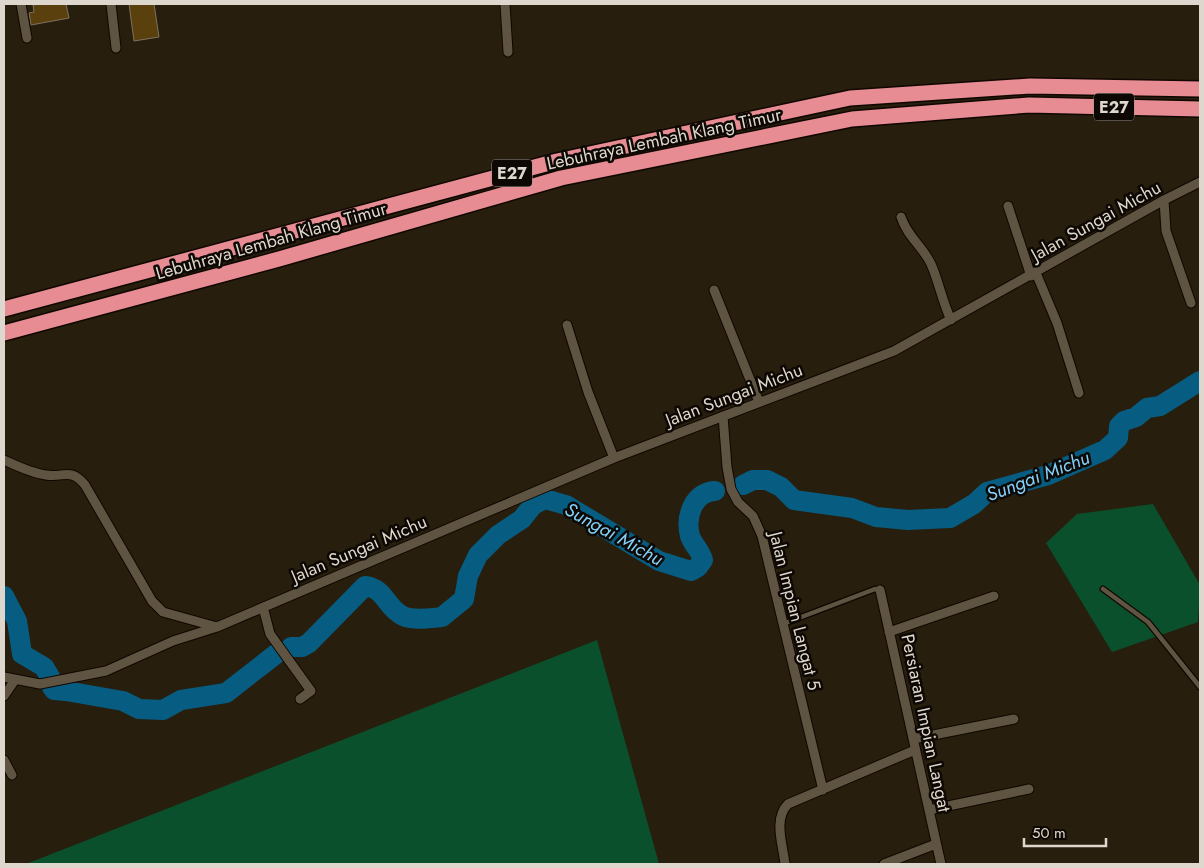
<svg xmlns="http://www.w3.org/2000/svg" width="1204" height="868" font-family="Jost,sans-serif">
	<style>
		.green { fill: #0b502d }
		.lines { fill: none; stroke-linecap: round; stroke-linejoin: round }
		.river { stroke: #075d81; stroke-width: 20 }
		.building { fill: #5a400d; stroke: #7e725f }
		.service-casing { stroke: #100700; stroke-width: 7 }
		.minor-casing { stroke: #100700; stroke-width: 11 }
		.motorway-casing { stroke: #100700; stroke-width: 18 }
		.service { stroke: #5f5442; stroke-width: 4.5 }
		.minor { stroke: #5f5442; stroke-width: 9 }
		.motorway { stroke: #e68c92; stroke-width: 15 }
		.labels { text-anchor: middle; dominant-baseline: central; stroke-width: 5; stroke-linejoin: round; paint-order: stroke }
		.shield { fill: #0d0803; stroke: #9f9990; stroke-width: 1 }
		.shield-label { font-size: 16px; font-weight: bold; fill: #ded7cd }
		.street-label { font-size: 18px; fill: #ded7cd; stroke: #0d0803 }
		.water-label { font-size: 19px; font-style: italic; fill: #83d1fc; stroke: #0d0803 }
	</style>
	<rect width="100%" height="100%" fill="#271e0d"/>
	<path class="green" d="M1153,504l47,81 -2,37 -86,30 -66,-109 31,-29z
		M597,640l62,224h-633z"/>
	<g class="lines">
		<path class="river" d="M743,485l10,-5h14l14,7 13,13 58,8 24,9 32,3 42,-2 24,-14 13,-12 61,-17 57,-25 13,-12 1,-12 5,-5 12,-4 11,-9 13,-2 40,-25
			M4,596l13,25 5,33 22,13 6,10
			M291,647h11l7,-4 56,-57c20,2 21,22 38,30 11,5 28,2 39,1l22,-18 4,-23 10,-21 20,-20 24,-16 11,-14 12,-6 21,6 93,56 32,10 7,-4 5,-7c-2,-9 -10,-15 -13,-24 -5,-19 3,-44 25,-45
			M52,687l2,3 12,1 57,10 16,8 24,1 18,-10 45,-7 50,-39"/>
	</g>
	<path class="building" d="M40,4h26l3,14 -38,7 -2,-12 5,-1 -1,-7z
		M129,4h25l5,33 -25,4z"/>
	<g class="lines">
		<defs>
			<path id="service" d="M1103,589l45,33 52,65
				M783,624l92,-35 5,1"/>
			<path id="minor" d="M21,4l6,34
				M111,4l5,44
				M505,4l3,48
				M1164,200l2,31 25,72
				M1008,206l23,70
				M901,217c6,19 22,30 30,47 8,18 11,37 20,56
				M1036,273l21,50 22,70
				M714,290l45,112
				M567,325l21,67 26,66
				M723,416l4,51 4,22 7,13 15,14 9,20 61,254
				M4,460c13,6 27,13 42,15 18,3 24,-8 39,10l67,116 11,11 54,15
				M880,590l61,274
				M263,607l7,27 41,57 -11,8
				M889,632l105,-36
				M4,677l36,7 66,-13 67,-30 44,-14 397,-169 280,-107 270,-151 36,-18
				M4,696l11,-16
				M913,739l101,-20
				M4,760l8,15
				M929,810l100,-21
				M785,864c-2,-19 -12,-45 3,-60l127,-54
				M884,864l52,-20"/>
			<path id="motorway" d="M4,309l553,-148 293,-63 180,-12 170,3
				M4,333l275,-74 282,-81 291,-59 177,-14 171,4"/>
		</defs>
		<use href="#service" class="service-casing"/>
		<use href="#minor" class="minor-casing"/>
		<use href="#motorway" class="motorway-casing"/>
		<use href="#service" class="service"/>
		<use href="#minor" class="minor"/>
		<use href="#motorway" class="motorway"/>
	</g>
	<g class="labels">
		<g class="shield">
			<rect x="1094" y="93.5" width="40" height="27" rx="4"/>
			<rect x="492" y="159.5" width="40" height="27" rx="4"/>
		</g>
		<g class="shield-label">
			<text x="1114" y="107">E27</text>
			<text x="512" y="173">E27</text>
		</g>
		<g class="street-label">
			<text transform="translate(664 139) rotate(-12)">Lebuhraya Lembah Klang Timur</text>
			<text transform="translate(1096 221) rotate(-29)">Jalan Sungai Michu</text>
			<text transform="translate(271 241) rotate(-16)">Lebuhraya Lembah Klang Timur</text>
			<text transform="translate(734 395) rotate(-21)">Jalan Sungai Michu</text>
			<text transform="translate(359 549) rotate(-23)">Jalan Sungai Michu</text>
			<text transform="translate(795 611) rotate(76)">Jalan Impian Langat 5</text>
			<text transform="translate(926 723) rotate(78)">Persiaran Impian Langat</text>
		</g>
		<g class="water-label">
			<text transform="translate(1038 476) rotate(-21)">Sungai Michu</text>
			<text transform="translate(614 534) rotate(29)">Sungai Michu</text>
		</g>
	</g>
	<rect width="1204" height="868" fill="none" stroke="#ded7cd" stroke-width="10"/>
	<path d="M1024 838v8h82v-8" fill="none" stroke="#ded7cd" stroke-width="2.5"/>
	<text x="1032" y="838" font-size="15" fill="#ded7cd" stroke="#0d0803" stroke-width="4" paint-order="stroke">50 m</text>
</svg>
